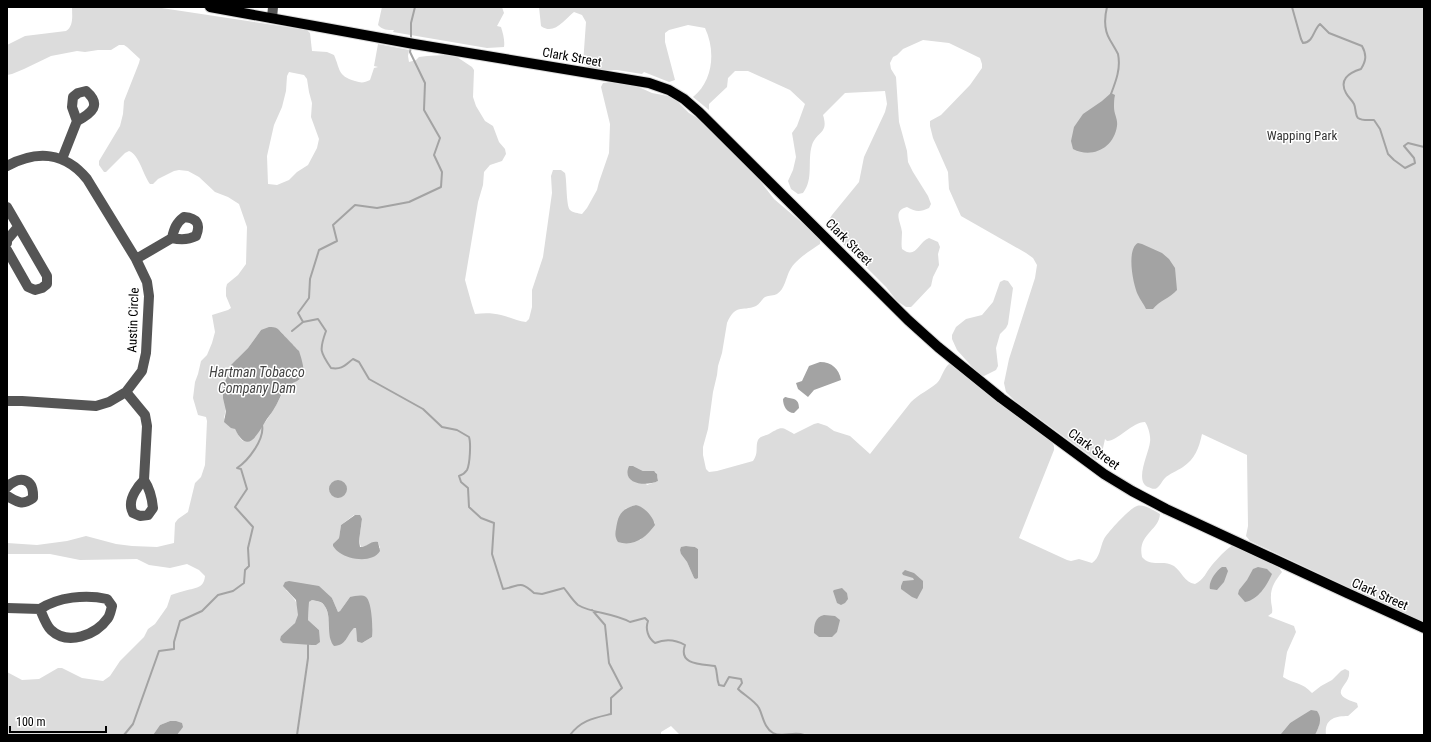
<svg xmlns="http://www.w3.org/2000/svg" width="1431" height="742" font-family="'Roboto Condensed',sans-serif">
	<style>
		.green { fill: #dcdcdc; fill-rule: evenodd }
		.water { fill: #a3a3a3 }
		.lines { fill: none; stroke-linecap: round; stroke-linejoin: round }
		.stream { stroke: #a3a3a3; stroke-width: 2 }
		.major-casing { stroke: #dbdbdb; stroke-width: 12 }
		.minor { stroke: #555; stroke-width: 10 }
		.major { stroke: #000; stroke-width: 10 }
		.labels { text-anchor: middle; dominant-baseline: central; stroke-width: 3; stroke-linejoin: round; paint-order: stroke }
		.street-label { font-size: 13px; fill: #000; stroke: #fff }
		.park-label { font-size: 13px; fill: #333; stroke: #fff }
		.water-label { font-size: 14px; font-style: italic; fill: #444; stroke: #fff }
	</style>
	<rect width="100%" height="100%" fill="#fff"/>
	<path class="green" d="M72,7h83l152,23 3,3 2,18 15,1 7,3c6,13 3,21 21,26 6,2 9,2 15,-1l4,-12 4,-1 -4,-1 4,-22 31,6 -1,6 1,6 7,-2 3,-3 8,-1 18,-1 12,2 15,10 2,3 -1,27 3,9 9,15 8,5 6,16 6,7 1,5 -4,7 -12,4 -6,7 -1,13 -5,17 -13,78 7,25 3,9c9,-1 18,-1 26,1 9,2 16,6 25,7l3,-3 3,-12v-17l11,-33 9,-64 -1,-17 2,-6h8l4,3c2,7 1,33 5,37 3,3 8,3 12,4l5,-6 10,-18 2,-8 10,-29 1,-29 -9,-37 2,-4 8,-1 8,2h13l20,9 16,3 8,4 13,13 12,7 56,57 17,22 40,34c4,4 7,6 6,11 -9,6 -25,16 -30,26 -4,7 -5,19 -13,24 -3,2 -8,1 -12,3 -3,2 -5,7 -9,9 -15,6 -20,-3 -29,17l-5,30 -4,13 -1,9 -4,17 -5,37 -5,18v8l3,14 3,3 8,-1 36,-10c6,-8 2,-14 5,-21 2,-4 7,-4 11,-6 14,-8 12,-7 25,0l20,-10 4,-1 9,3 7,5 16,5 20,18 41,-52c8,-8 18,-12 26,-19 5,-5 6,-14 12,-19l4,1 99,77 2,4v4l-35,88 48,22 4,1 8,-2 13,4c8,-5 8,-16 12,-24 3,-6 27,-32 33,-33 6,-2 17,4 23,8 -1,17 -23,20 -18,43 9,11 21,2 32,9 8,6 10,16 21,18 9,-4 11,-12 17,-19 6,-7 13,-15 21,-20l44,20 5,7c-7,9 -12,16 -11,28 0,5 2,8 1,13l-4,3 26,10 2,6 -9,20 -4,25c11,7 19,5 29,16l9,-7 11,-6 9,-9 4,-2 4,2c3,15 -25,22 8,32l1,4 -10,9c-13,0 -24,3 -22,19h-11l4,-9 -21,-7 -8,4 -10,12h-600l-9,-9 -10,6v3h-484l3,-4 -10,-10 -10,4 -7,10h-146v-63l15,8 17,-1 19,-11h4l20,10 21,3 7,-5 10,-15 24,-24 4,-8 7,-5 12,-17 4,-12c4,-1 8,-3 13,-4 10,-3 20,-2 21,-15l-6,-6 -12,-6 -17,4 -21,-3 -12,-6 -57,1 -30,-6h-43v-11l30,2 30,-4 19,-5 30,8 16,2 25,1 17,-4 1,-20 3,-4 10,-7 7,-29 6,-6 4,-12 2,-44 -1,-4 -8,-2 -5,-17 2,-16 3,-8 3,-13 6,-6 5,-12 3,-11 -3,-17 16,-5 3,-2 -5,-12v-8l1,-4 11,-9 8,-11 1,-37 -8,-23 -11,-7 -13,-5 -16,-15 -11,-6 -9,-1 -5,1 -16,8 -5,5h-3c-7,-9 -11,-30 -21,-33l-4,2 -19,19h-2l-5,-7v-4l21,-35 3,-12 1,-13 15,-38 1,-4 -13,-12 -3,-2h-5l-8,5h-13l-13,2 -8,-1 -26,5 -27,13 -12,5 -5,1v-30l18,-9 41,-5c8,-5 6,-16 6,-24zM289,72l15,3 3,4 2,13 3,11 -1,14 8,22 -2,9 -9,17 -11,7 -8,8 -12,5 -9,-1 -1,-28 7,-31 8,-18 4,-16 1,-15zM261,330l19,1 9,10 9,9 5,22 -4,8 -12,5 -13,24 -8,12 -23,20 -3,-3 -5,-9 -11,-11 13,-59 11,-11zM633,466l10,5 13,1 2,6v3l-11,4zM636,505l9,5 10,13 -3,6 -12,11 -15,-31zM354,515l8,4 -3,22 2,6c6,0 10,-5 17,-5l2,6 -47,-2 2,-4 4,-4 2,-13zM686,546l9,1 3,2 -4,29 -7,-16 -6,-8zM286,590l46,8 6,14 2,-1 10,-14 22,40 -10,6 -4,-1 -1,-2 -1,-12h-2l-23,14c-1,-9 -1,-30 -7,-37 -3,-4 -8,-4 -12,-5l-3,2 -1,18 11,10 -38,6c5,-4 11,-8 14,-13 9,-13 0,-25 -9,-33z
		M382,7h120l2,6 -7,13 4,1c2,6 4,14 3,20l-17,1 -94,-16 1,-2c-7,0 -11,0 -16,-5z
		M539,7h885v616l-174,-82 -4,-5 2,-10 -1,-71 -45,-21c-3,14 -7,25 -19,33 -6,4 -14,7 -18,11 -3,3 -5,8 -8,10 -3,2 -6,0 -9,-1 -14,-6 1,-34 2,-45 1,-6 -2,-16 -5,-20 -13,0 -27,19 -38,19l-2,-2 -4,18 -2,3h-3l-81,-59 -9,-9 -2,-9 5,-24 26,-81 2,-13 -4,-7 -7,-5 -65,-37 -12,-27 -1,-17 -15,-34 -3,-12v-5l11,-6 29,-30 12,-17v-4l-2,-6 -31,-15 -26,-3 -20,9 -6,6 -4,2 -3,6 1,6 5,8 3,45 8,29 1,11 5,10 15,24 3,8 -2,4c-9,4 -13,4 -22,-1 -15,4 -6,15 -5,25 0,6 -1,12 0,17 14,11 16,-7 27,-11l9,4 2,5 -2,7 1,11 -6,12 -2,9 -17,18 -3,3h-5l-9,-6 -11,-14 -51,-51 -6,-9 -2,-4 5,-8 27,-33 5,-25 21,-45 2,-8 -2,-13 -40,2 -22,22c6,19 -6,16 -11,30 -5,16 2,34 -9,48l-5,1 -7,-5 -3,-8 5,-11 3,-13 -4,-24 5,-7 8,-22 -15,-14 -42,-19h-13l-7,7 -1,9 -18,17v6l-16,-13c20,-16 23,-46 12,-69l-17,-3 -19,5 -4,3v9l10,38 -6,2 -25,-10 -2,2 -25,-4h-23l-11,-6 3,-42 -4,-7 -8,-3c-9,7 -20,24 -33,14z
		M1004,280l4,1 5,7 -5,36 -2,4 -6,6 -4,14 2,18 -2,4 -12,6 -4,-1 -6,-6 -17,-19 -5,-11v-4l4,-8 10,-8 16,-4 11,-13 7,-20z"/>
	<path class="water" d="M1111,93l4,2c-1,4 -1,8 -1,12 0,7 4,12 3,19 -3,22 -25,33 -44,23l-2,-8 3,-14 9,-13 19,-13z
		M1138,243l4,1 20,9 7,6 6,9 2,22c-7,8 -18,11 -24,19h-7c-2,-5 -6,-9 -8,-14 -5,-10 -12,-46 0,-52z
		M269,327c3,0 6,0 9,2 1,1 20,21 21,22 2,6 6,18 4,24 -3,8 -15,7 -19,15 -4,6 -6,13 -10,19 -3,5 -6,8 -9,13 -9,15 -18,32 -30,7l-4,-1 -7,-6 2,-11 -3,-13v-8l2,-8 6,-17 17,-17 13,-18z
		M820,362c12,0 19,7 21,18l-27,10 -6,7 -10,-8 -2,-6 6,-2 7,-15z
		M785,397c8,2 14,1 14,11l-5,5c-7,0 -11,-7 -11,-14z
		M629,466h4l10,5h11l3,3 1,7c-12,6 -37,3 -29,-15z
		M329 489a9 9 0 1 1 18 0a9 9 0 1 1-18 0Z
		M636,505c8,2 17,11 19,20 -9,13 -22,22 -37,17 -3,-5 -3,-8 -2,-13 2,-14 5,-20 20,-24z
		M355,515h5l2,4 -3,22 1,6c7,0 11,-7 18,-5l2,9c-7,12 -30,9 -40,2 -3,-2 -5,-4 -7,-7v-2l6,-6 2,-13z
		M686,546l9,1 3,2v29l-2,1 -2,-1 -7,-16 -6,-8 -1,-4 1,-3z
		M1222,567h4l2,4 -4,11 -7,8 -7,-1c-2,-7 6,-18 12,-22z
		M1258,567l9,2 5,5c-5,11 -14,26 -27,28l-7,-8 1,-4 8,-10 6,-11z
		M905,570l9,3 9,8v7l-6,11 -5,-2 -11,-8v-3l2,-5 11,-1 -1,-2 -10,-3 -1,-2z
		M289,581l30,5 13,12 6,14 2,-1 10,-14c5,-1 12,-3 16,0 6,5 7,32 6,40l-10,6 -4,-1 -1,-1 -1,-13h-2c-8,8 -7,17 -20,18 -9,-10 -1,-30 -10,-41 -2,-4 -8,-4 -12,-5l-3,2 -1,18 11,10 1,12 -4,3h-4l-29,-2 -3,-3 1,-4 14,-13 3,-8 -2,-15 -13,-14 2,-4z
		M842,588l5,5 1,6 -3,4 -4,2 -4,-2 -4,-12 1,-1z
		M824,615l11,1 5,4 -3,12 -5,5h-13l-5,-4c0,-8 1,-16 10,-18z
		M1311,710l6,1c6,8 2,16 -2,24h-35l10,-12z
		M170,721h6l6,2 1,4 -6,8h-24l7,-10z"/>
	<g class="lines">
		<path class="stream" d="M1107,7c-3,12 -3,23 3,33 3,5 6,10 8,14 3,14 -2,27 -7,40
			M1292,7l9,32 2,4c11,-1 10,-13 17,-19l9,9 33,13c5,9 4,15 -1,23 -13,4 -22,11 -15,24 2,4 6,7 8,11 2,4 1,11 4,14 4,3 11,2 16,2l6,9 8,25 6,6 11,8 10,-5 -1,-5 -10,-12 4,-3 16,4
			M411,40v-17l4,-16
			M411,46l-1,6 15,31 -1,27 16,28 -6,17 8,17 -1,15 -32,15 -32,6 -22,-3 -22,20 4,16 -18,9 -9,29 -1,19 -11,15 5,9 15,-3 8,12c-7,19 -6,21 5,37 11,2 14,-3 22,-9l6,3 10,17 54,30 19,18 15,3 12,7c2,6 1,27 -2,33 -2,3 -5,5 -8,6l2,6 7,6 1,19 12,11 13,5 -2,31 11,35c18,-3 16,-9 31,4l8,1 22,-6c4,5 9,13 14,17 13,8 36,8 52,17l15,-4 3,3c-3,8 0,17 7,22 10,-4 21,-3 30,2 -7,20 16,19 30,21 3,6 1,12 4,19l5,1 5,-9 12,2 1,4 -4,6c6,6 17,12 21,19 4,8 5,20 14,25 9,5 21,-2 31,2
			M292,331l11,-9
			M124,735l9,-11 26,-73 15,-2v-7l6,-21 22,-10 16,-16 15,-4 11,-8 1,-13 4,-4 -1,-18 5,-21 -18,-20 12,-18 -6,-20 -4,-1c11,-7 28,-29 25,-43
			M297,735l11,-77v-13
			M570,735c11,-15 24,-17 41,-21v-16l11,-10 -13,-25 -4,-38 -13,-15"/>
		<defs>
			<path id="major" d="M210,7l204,37 235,39 20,7 15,9 15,13 209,208 30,27 63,51 103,76 28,17 34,18 181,84 77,35"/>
		</defs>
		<use href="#major" class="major-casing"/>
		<path class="minor" d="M272,18l1,-11
			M62,159l15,-38c15,-8 25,-16 9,-30l-8,2 -5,4 -1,10 5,14
			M7,166c30,-16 58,-14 80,13l49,80 11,23 2,14 -3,57 -4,18 -16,21 -17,10 -13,4 -74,-5h-15
			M7,207l40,69v8l-5,4 -7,2 -7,-3 -21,-37
			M7,243v-3l11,-13
			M136,259l36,-21c9,2 16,2 24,-2 5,-12 1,-18 -12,-19 -8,6 -10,12 -12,21
			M126,392l19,23 2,11 -3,54c-6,6 -14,17 -13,26 0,3 1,5 2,7l7,3 8,-1 5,-7c-1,-11 -3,-19 -9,-28
			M7,487c13,-12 27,-9 26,11 -11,8 -15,4 -26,-2
			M7,608l33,1c3,7 6,16 11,21 17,16 45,5 57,-12 2,-3 3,-8 4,-12l-5,-7c-21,-5 -49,-2 -67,10"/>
		<use href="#major" class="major"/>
	</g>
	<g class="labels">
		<g class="street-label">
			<text transform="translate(572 57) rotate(10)">Clark Street</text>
			<text transform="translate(849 242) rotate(45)">Clark Street</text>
			<text transform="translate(133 320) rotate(-88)">Austin Circle</text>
			<text transform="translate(1094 449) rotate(36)">Clark Street</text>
			<text transform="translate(1380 594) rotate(24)">Clark Street</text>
		</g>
		<g class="park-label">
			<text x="1302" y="135">Wapping Park</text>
		</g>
		<g class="water-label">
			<text x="257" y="372">Hartman Tobacco<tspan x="257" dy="16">Company Dam</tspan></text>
		</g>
	</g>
	<rect width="1431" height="742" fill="none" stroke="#000000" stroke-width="16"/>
	<path d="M10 726v6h96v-6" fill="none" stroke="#000000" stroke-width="2"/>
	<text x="16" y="726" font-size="12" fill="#000000" stroke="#ffffff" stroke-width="3" paint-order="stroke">100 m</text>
</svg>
